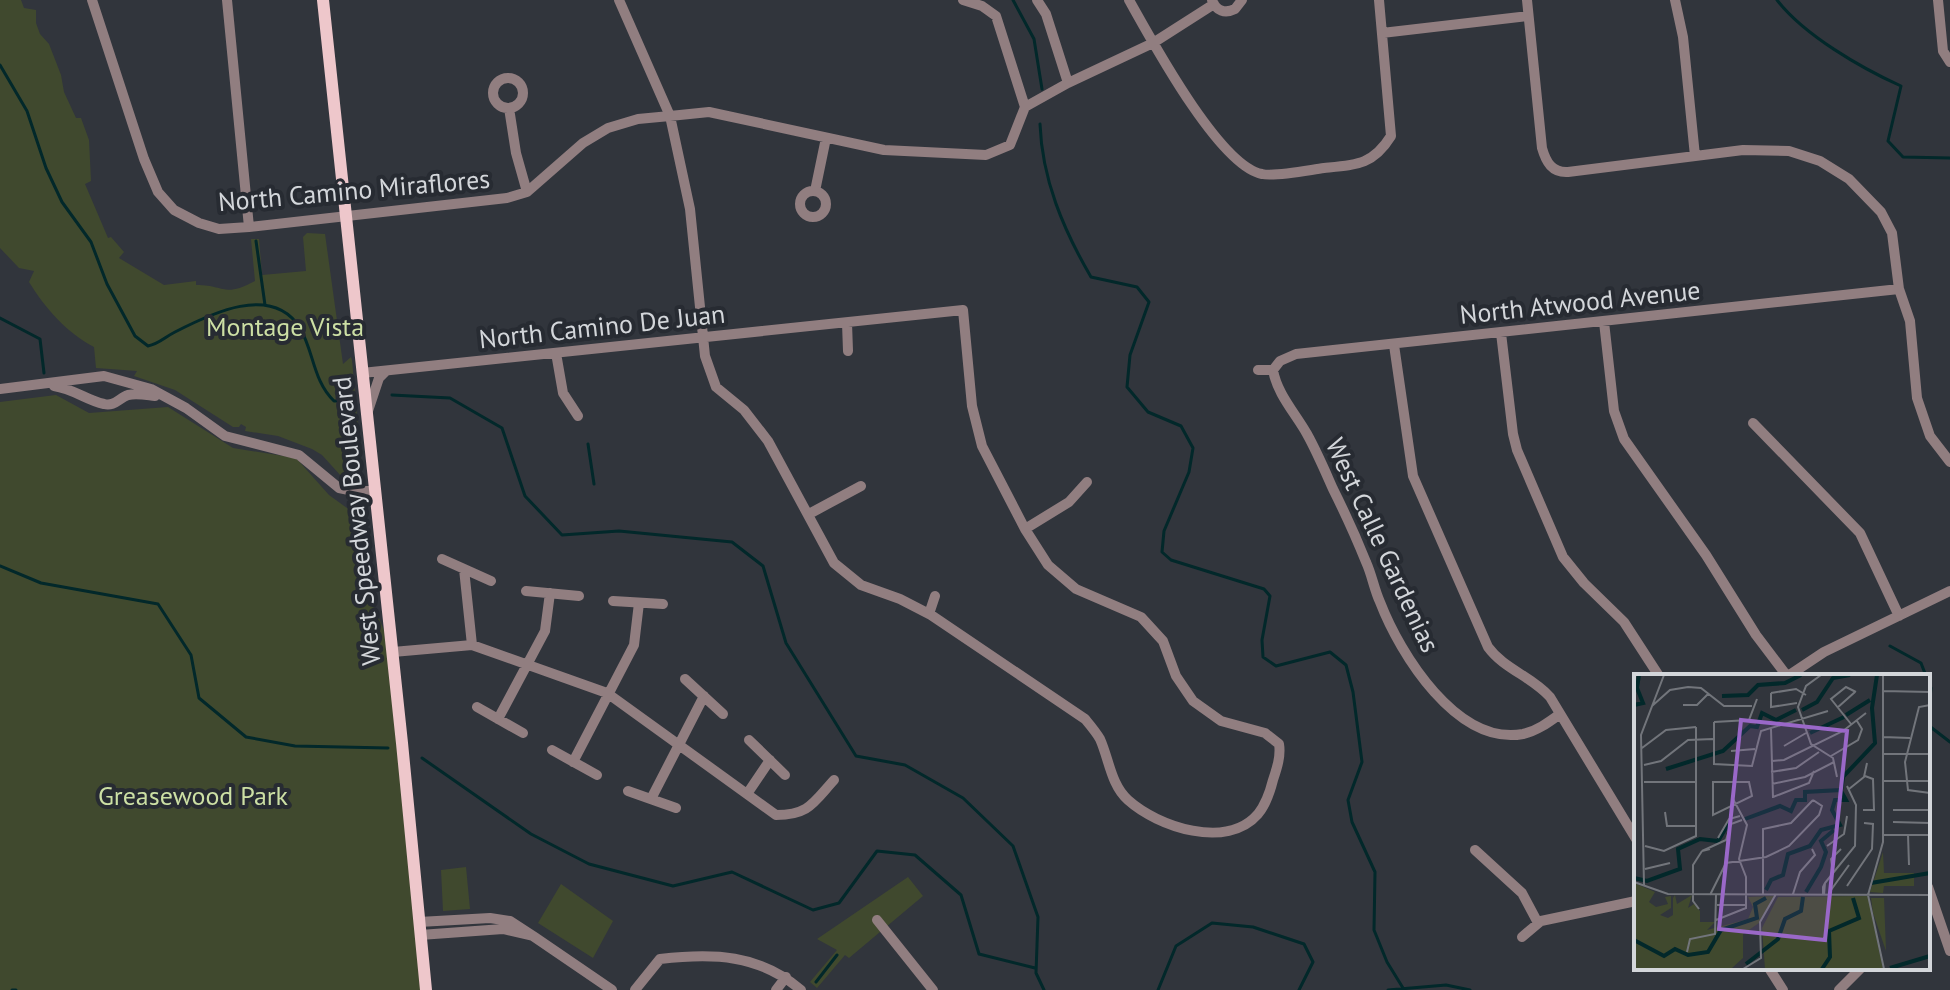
<svg xmlns="http://www.w3.org/2000/svg" width="1950" height="990" font-family="'PT Sans',sans-serif">
	<style>
		.green { fill: #40492e }
		.lines { fill: none; stroke-linecap: round; stroke-linejoin: round }
		.stream { stroke: #02282a; stroke-width: 3 }
		.minor { stroke: #917e80; stroke-width: 10 }
		.major { stroke: #eec7cb; stroke-width: 12 }
		.labels { text-anchor: middle; dominant-baseline: central; stroke-width: 8; stroke-linejoin: round; paint-order: stroke }
		.street-label { font-size: 26px; fill: #d3d6da; stroke: #272b32 }
		.park-label { font-size: 26px; fill: #ccdfa4; stroke: #272b32 }
		.inset-river { fill: none; stroke: #02282a; stroke-width: 4 }
		.inset-road { fill: none; stroke: #72757b; stroke-width: 2 }
		.view { fill: #9a68c8; fill-opacity: 0.15; stroke: #9a68c8; stroke-width: 4 }
		.inset-edge { fill: none; stroke: #d3d6da; stroke-width: 4 }
	</style>
	<rect width="100%" height="100%" fill="#31353c"/>
	<path class="green" d="M0,0h21l3,8 12,2v13l4,11 9,10 12,31 3,17 12,26h5l8,22 2,41 -6,3 23,54 3,-1 13,15 -5,6 45,27 32,-4v4c30,0 27,13 59,-4l-4,-42h8l3,36 44,-4 -3,-34 4,-4 18,1 18,130 8,-7 1,3 9,99v8l-5,7 -15,2 -19,-21 -10,-6 -34,-13 -33,-5 1,-4 -5,-3 -2,3h-6l-58,-37 -41,-14 3,-5 -41,-3 -2,-21c-27,-14 -49,-39 -65,-65l5,-11 -15,-3 -19,-20z
		M56,395l33,18 79,-6 65,41 63,10 33,37 29,21 7,69 28,67 32,338h-425v-588z
		M466,867l4,42 -27,2 -2,-41z
		M908,877l15,19 -74,62 -4,-3 -28,33 -7,-6 27,-32 -20,-11z
		M561,884l52,37 -20,37 -55,-35z"/>
	<g class="lines">
		<path class="stream" d="M1013,0l21,39 8,50
			M1777,0c27,35 84,68 124,86l-13,55 15,16 47,1
			M0,65l27,46 19,57 16,34 29,40 16,42 28,52 13,10c11,-2 17,-9 27,-14 35,-18 97,-49 125,-4 14,24 13,53 34,73h14
			M1040,124c2,55 23,105 51,153l46,10 12,15 -19,53 -3,32 21,25 33,14 12,22 -4,24 -25,59 -2,21 9,8 93,29 6,7 -8,44 1,17 13,9 54,-14 16,13 7,27 9,70 -14,38 4,22 23,50 -1,58 13,32 16,26
			M256,241l9,64
			M0,318l40,21 4,34
			M392,395l58,3 52,30 23,68 37,39 57,-4 113,11 31,24 23,77 70,113 49,9 58,33 50,48 25,71 -2,56 8,17
			M588,444l6,40
			M0,566l41,17 117,21 33,51 8,43 47,39 49,9 93,2
			M1890,646l31,17 5,13
			M1928,681l3,7 -3,29
			M1928,725l22,17
			M422,758l109,76 58,30 84,22 59,-14 81,38 26,-7 38,-52 38,4 46,40 18,59 56,14
			M816,982l21,-27
			M12,990h4
			M1158,990l18,-44 36,-23 41,4 51,17 9,18 -14,28
			M1388,990l58,-5 24,5"/>
		<path class="minor" d="M92,0l52,159 14,33 16,18 25,13 20,6 30,-2 258,-29 20,-6 56,-49 25,-15 30,-9 32,-3 39,-4 175,38 102,5 24,-10 15,-38 43,-24 85,-40 61,-39
			M227,0l22,227
			M619,0l51,116 20,93 15,147 11,31 28,23 24,31 66,122 27,22 39,14 31,16 154,104c5,6 11,13 15,20 9,20 11,46 28,61 30,27 99,50 130,14 8,-10 12,-22 15,-34 4,-12 8,-24 6,-36
			M963,0l19,6 14,10 29,91
			M1037,0l9,14 22,69
			M1129,0c22,39 90,166 133,174 13,3 47,-4 62,-6 32,-3 49,-3 67,-32l-12,-136
			M1212,0c4,11 13,14 23,9l7,-9
			M1527,0l15,148c4,14 10,25 26,24l175,-22 46,1 31,10 29,18 32,33 11,21 7,56 11,32 7,77 13,38 20,26
			M1675,0l8,37 12,119
			M1938,0l5,51 7,11
			M1382,33l146,-17
			M493 93a15 15 0 1 1 30 0a15 15 0 1 1-30 0Z
			M509,108l7,45 11,39
			M815,191l11,-53
			M800 204a13 13 0 1 1 26 0a13 13 0 1 1-26 0Z
			M1604,322l10,89 10,28 82,116 50,80 31,41
			M847,323l1,28
			M1501,333l12,101 4,16 46,107 21,26 40,39 35,54
			M1394,345l19,131 75,171c16,22 43,29 62,50l86,142
			M556,353l7,40 15,23
			M1258,370h15
			M1273,370l7,-9 16,-7 603,-65
			M1273,370c4,24 23,44 34,64 10,18 18,37 26,55 12,24 23,48 33,73 6,13 8,27 14,40 20,52 77,144 143,132 14,-3 26,-12 37,-20
			M362,373l601,-63 9,96 10,40 43,83 23,36 28,24 65,28 22,24 13,35 17,25 28,20 44,12 14,11
			M54,386c20,3 32,14 50,18 10,3 15,-6 24,-9 9,-2 18,0 27,1
			M0,389l104,-13 47,13 35,19 39,28 74,19 40,33 15,3h22
			M368,411l11,-33 7,-7
			M1753,423l107,110 39,83
			M809,514l52,-28
			M1025,529l44,-27 18,-20
			M442,559l49,22
			M464,569l8,76
			M526,591l53,5
			M613,601l50,3
			M929,614l6,-18
			M393,652l79,-7 135,48 169,122c33,0 37,-12 58,-35
			M1788,676l36,-24 126,-61
			M685,679l38,35
			M477,707l46,26
			M498,719l47,-88 5,-38
			M749,740l36,35
			M552,750l45,25
			M573,762l61,-117 5,-42
			M628,791l48,17
			M747,794l23,-34
			M651,799l53,-103
			M1475,850l47,43 16,30
			M1928,887l22,64
			M877,920l56,70
			M419,922l71,-4 20,3 23,15 -30,-7 -83,6
			M533,936l79,54
			M1522,937l19,-16 95,-20
			M1769,968l14,22
			M635,990l25,-31c53,-6 99,-5 141,31
			M776,990l10,-13
			M1839,990l22,-22"/>
		<path class="major" d="M323,0l79,743 24,247"/>
	</g>
	<g class="labels">
		<g class="street-label">
			<text transform="translate(354 190) rotate(-5)">North Camino Miraflores</text>
			<text transform="translate(1580 302) rotate(-6)">North Atwood Avenue</text>
			<text transform="translate(602 326) rotate(-6)">North Camino De Juan</text>
			<text transform="translate(356 521) rotate(-96)">West Speedway Boulevard</text>
			<text transform="translate(1383 545) rotate(65)">West Calle Gardenias</text>
		</g>
		<g class="park-label">
			<text x="285" y="326">Montage Vista</text>
			<text x="193" y="795">Greasewood Park</text>
		</g>
	</g>
	<g transform="translate(1634 674)">
		<rect width="296" height="296" fill="#31353c"/>
		<path d="M249,178l1,21h30v13h-30l-1,7 -13,-1zM0,209l21,9 -6,10 7,5 12,-3 -3,-7 6,-1v12l-11,7 8,3 5,-3v-17l2,-3 2,9 15,-9 -4,13 6,-4 6,7v11h15l-8,8 41,-11 5,-12 -5,-10 26,-1 -15,27 -16,11v24l-11,10 -98,1zM234,222l15,73h-118l-3,-41 16,-31zM237,224h13l2,53 -13,-38z" fill="#40492e"/>
		<path class="inset-river" d="M88,22l26,-1 10,-10 27,-2 16,-8M0,31l9,-2 -6,-15 2,-13M168,36l15,-8 16,-24 17,-3M212,41l24,-15M176,59l34,-16M32,95l57,-18 27,-25 7,1 5,-14 14,7 20,-10M111,145l35,-13 11,5 5,-11h9v-8l36,-2M0,204l13,3 33,-12 -2,-20 22,-10 18,2 12,-20M237,209l59,-10M132,216l5,-10 12,-5 5,-21 22,-8 11,-16 19,-5 -8,-15 3,-10h11l-5,-9 2,-14 32,-34 -3,-35 5,-33M172,218l15,-25 5,-15 -5,-11 13,-11M0,266l30,16 11,-7 13,6 20,-3 13,-22 36,-12 -2,-14 11,-6M112,290l32,-25 7,-20 16,-8 2,-14M256,294l40,-12M188,295l8,-12 -1,-26 30,-13 -6,-20"/>
		<path class="inset-road" d="M187,1l-15,11 -8,21 13,37 22,14 4,19M249,17l47,1M137,19v14l26,-4M137,19l25,-4 10,6M49,31h14l11,-11M296,31l-11,2 -14,55 3,28 22,3M18,32l18,-16 18,-3 13,1 23,18h28M203,34l18,-16M80,48v42l38,2 9,-35 67,-20M80,48l35,-2 8,-21M217,50l-20,-25 15,-12 10,5M137,55l2,69M249,63l27,1M150,72l22,-13M8,74l24,-18 30,-3M97,77l24,-2M249,80h47M197,82l27,-16 4,-11 -5,-8M138,87l12,-1 59,-29 23,-18M10,91l17,-4 27,-21 25,-1M137,98l25,-4 23,-16M249,107h47M10,108h52M79,108h36l3,14 -39,19zM138,110l33,-7 29,-15M215,115l15,-12 3,-14M139,123l36,-14 5,-12M229,136h11l-1,-31 -8,-3M259,136h37M31,138l2,14h29M259,148l37,1M249,161h47M274,161l1,30M84,164l11,-19 11,-3M11,172l19,5 32,-15v-109M193,172l17,-12 3,-18M76,175l-8,2 24,-11 5,-16 11,-4M11,195l25,-6M199,199l-2,-14 10,-10M0,208l34,12 262,1M191,209l30,-37 1,-41 -9,-19M10,211l-3,-150 23,-60M213,212l25,-37 1,-25 -9,-1M197,216l18,-25M159,220l7,-22 15,-17 -3,-6M76,221l16,-32 40,-6 23,-11 30,-31 3,-9 -9,-6M129,221v-66l28,-6 22,-23M189,221v-8l2,-4 -1,12M234,221l15,-53v-167M234,221l16,74M83,231h29M65,235l-6,-8v-36l9,-14M82,246l30,-12v-31l-7,-18 8,-34 -14,-26M53,278l3,-13 25,-5 1,-39M109,295l18,-11 -1,-36 16,-28"/>
		<path class="view" d="M107,46l106,11 -22,209 -106,-11z"/>
		<rect width="296" height="296" class="inset-edge"/>
	</g>
</svg>
